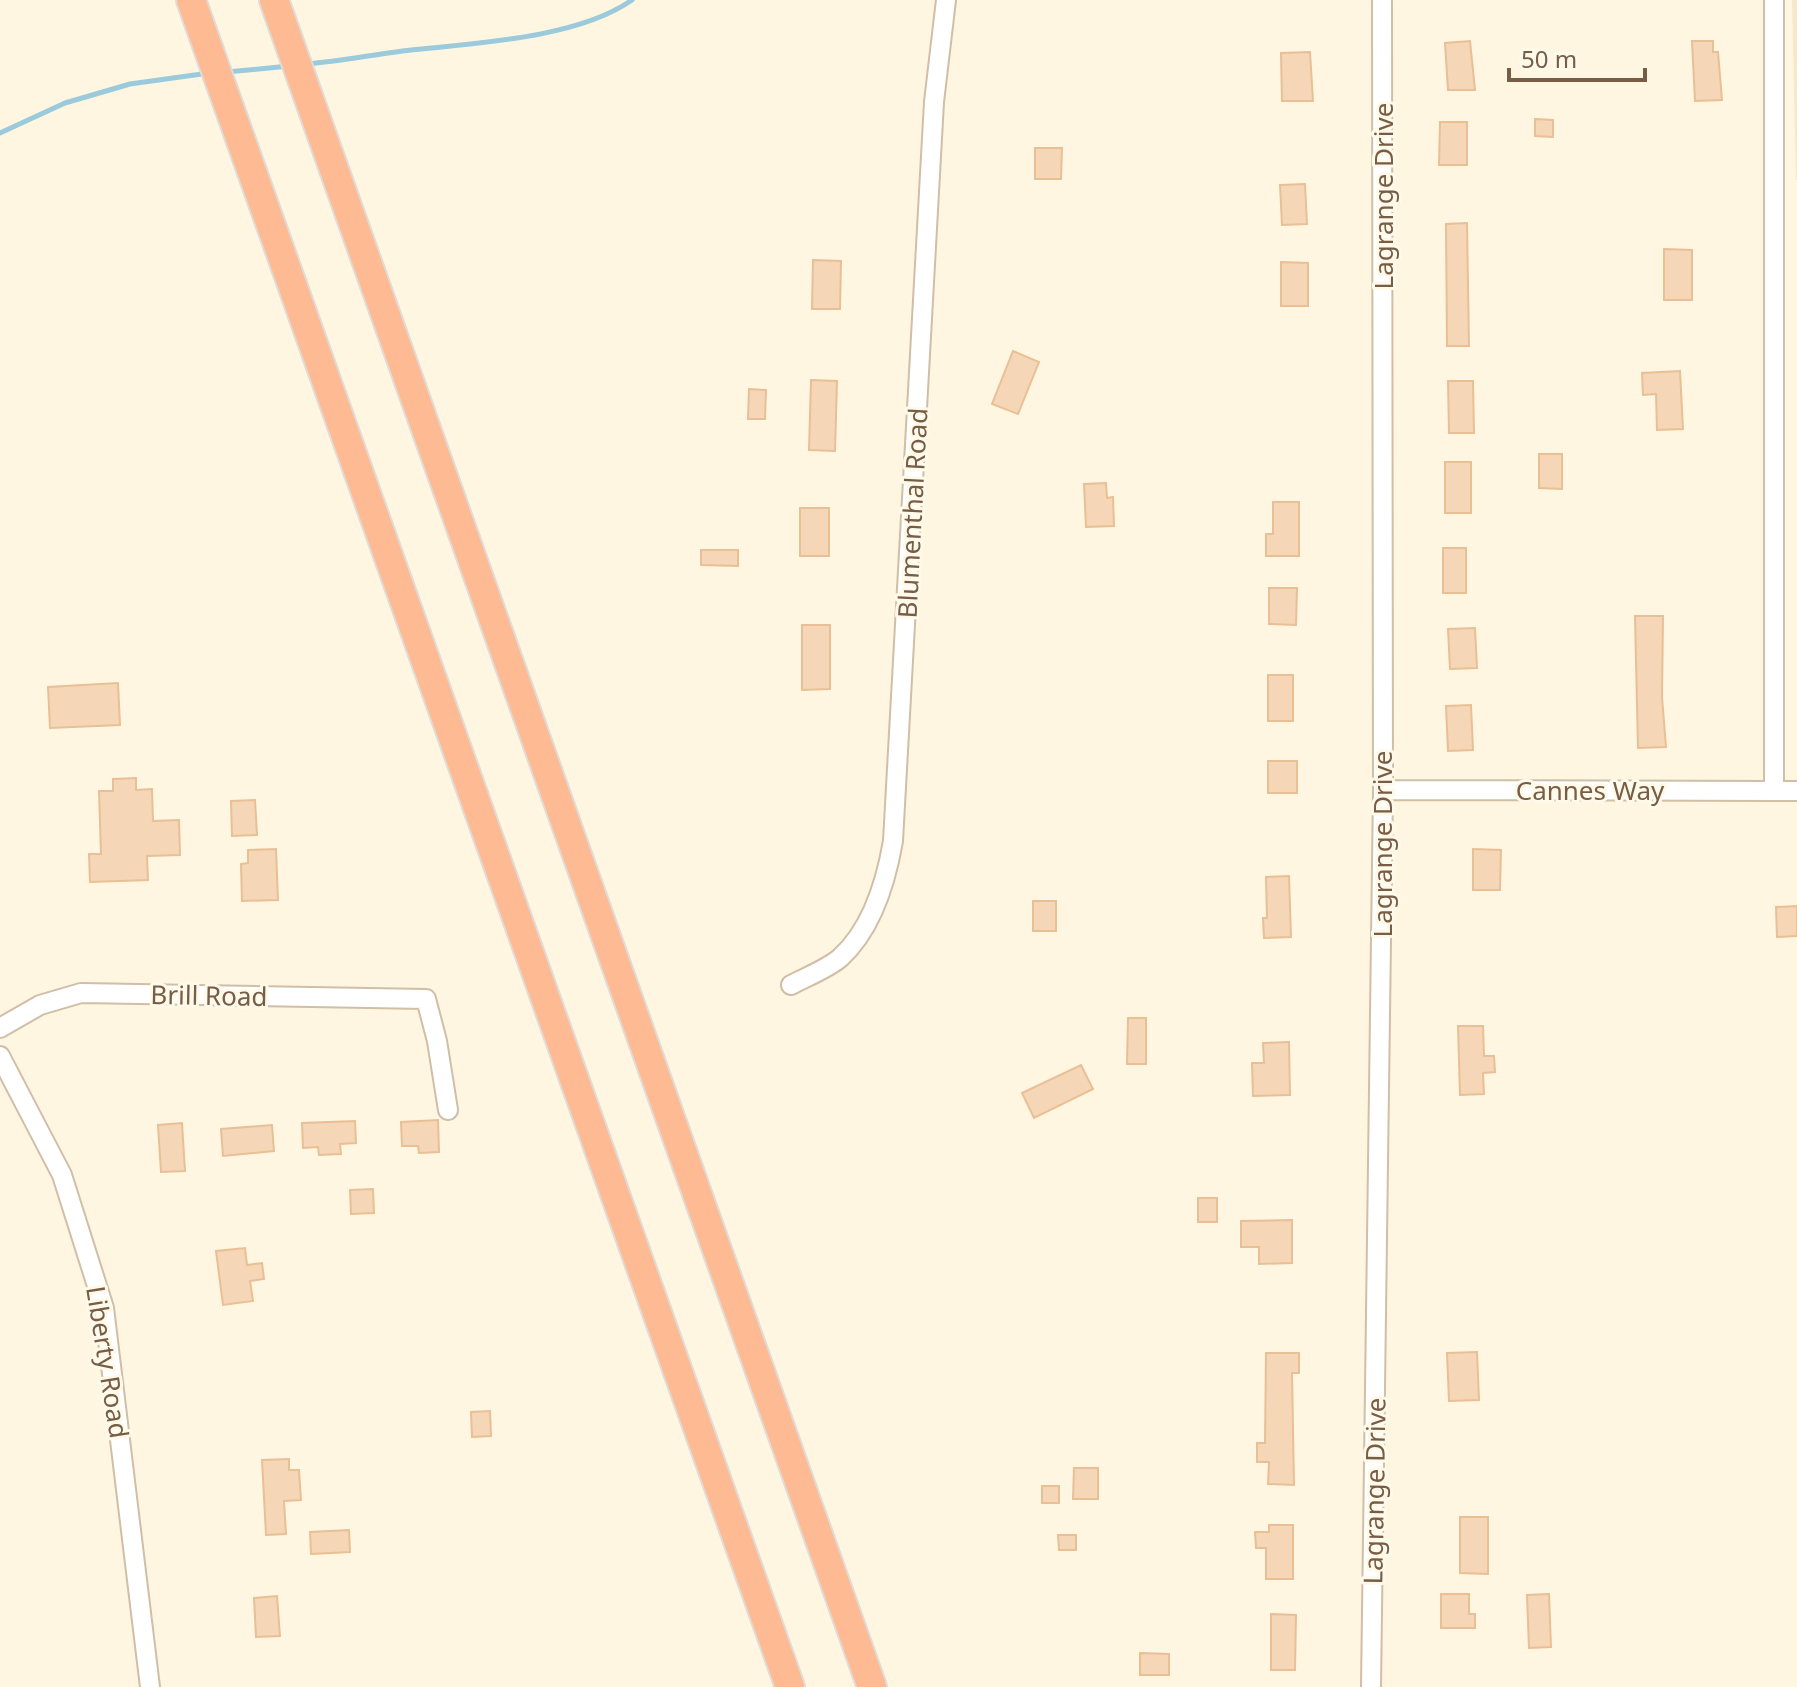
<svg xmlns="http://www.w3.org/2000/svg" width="1797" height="1687" font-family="'Noto Sans',sans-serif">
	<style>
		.residential { fill: #f6e8cf }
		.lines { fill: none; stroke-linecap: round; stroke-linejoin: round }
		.stream { stroke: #9acadb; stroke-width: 5 }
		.building { fill: #f5d6b7; stroke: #e9bf96; stroke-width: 2 }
		.minor-casing { stroke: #d0bea7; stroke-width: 22 }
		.highway-casing { stroke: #e1dbd6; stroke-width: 32 }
		.minor { stroke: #fff; stroke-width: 18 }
		.highway { stroke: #fdba93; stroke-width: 28 }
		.labels { text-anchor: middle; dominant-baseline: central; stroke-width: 6; stroke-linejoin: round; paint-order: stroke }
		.street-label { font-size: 26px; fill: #775d46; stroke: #fff9e9 }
	</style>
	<rect width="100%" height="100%" fill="#fef6e1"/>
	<path class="residential" d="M1792,0h5v180h-1z"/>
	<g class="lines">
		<path class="stream" d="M307,64c35,-3 69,-10 104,-14 66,-7 167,-12 221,-50
			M227,72l62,-6
			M0,133l65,-30 65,-19 79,-11"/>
	</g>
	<path class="building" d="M1470,41l5,49h-27l-3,-47z
		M1692,41h21v11h5l4,48 -27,1z
		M1310,52l3,49h-31l-1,-48z
		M1535,119l18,1v17l-18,-1z
		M1440,122h27v43h-28z
		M1035,148h27l-1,31h-26z
		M1305,184l2,40 -25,1 -2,-40z
		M1467,223l2,123h-22l-1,-122z
		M1664,249l28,1v50h-28z
		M813,260l28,1 -1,48h-28z
		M1281,262l27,1v43h-27z
		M1013,351l26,11 -21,52 -26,-10z
		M1680,371l3,58 -26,1 -1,-36 -13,1 -1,-22z
		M811,380l26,1 -2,70 -26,-1z
		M1448,381h25l1,52h-25z
		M749,389l17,1 -1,29h-17z
		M1539,454h23v35l-23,-1z
		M1445,462h26v51h-26z
		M1106,483l1,15 6,-1 1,29 -28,1 -2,-43z
		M1273,502h26v54h-33v-22h7z
		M800,508h29v48h-29z
		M1443,548h23v45h-23z
		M701,550h37v16l-37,-1z
		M1269,588h28l-1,37 -27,-1z
		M1635,616h28l-1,81 4,50 -28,1z
		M802,625h28v64l-28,1z
		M1475,628l2,40 -27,1 -2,-40z
		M1268,675h25v46h-25z
		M118,683l2,42 -70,3 -2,-41z
		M1471,705l2,45 -25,1 -2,-45z
		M1268,761h29v32h-29z
		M136,778v12l16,-1 1,32 26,-1 1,35 -33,1 1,24 -58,2 -1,-28h12l-2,-63h14v-12z
		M255,800l2,35 -25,1 -1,-35z
		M276,849l2,51 -36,1 -1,-37 7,-1v-13z
		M1473,849l28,1 -1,40h-27z
		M1289,876l2,61 -27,1 -1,-20h4l-1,-41z
		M1033,901h23v30h-23z
		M1797,906v30l-20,1 -1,-30z
		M1128,1018h18v46h-19z
		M1458,1026h25l1,30h10l1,16 -12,1 1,21 -24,1z
		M1289,1042l1,53 -37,1 -1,-33h12l-1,-20z
		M1081,1065l12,24 -59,29 -12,-25z
		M438,1120l1,32 -20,1 -1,-7h-16l-1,-24z
		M355,1121l1,22 -16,1 1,10 -22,1 -1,-8 -15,1 -1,-25z
		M182,1123l3,48 -24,1 -3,-47z
		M272,1125l2,26 -51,5 -2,-27z
		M373,1189l1,24 -23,1 -1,-24z
		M1198,1198h19v24h-19z
		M1292,1220v43l-33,1v-17h-18v-26z
		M245,1248l2,17 15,-2 2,16 -14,2 3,20 -30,4 -7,-54z
		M1477,1352l2,48 -30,1 -2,-48z
		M1266,1353h33v20h-7l2,112 -26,-1 1,-22h-12v-19h8z
		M490,1411l1,25 -19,1 -1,-25z
		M289,1459v11h10l2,30 -17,1 2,33 -20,1 -4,-75z
		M1074,1468h24v31h-25z
		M1042,1486h17v17h-17z
		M1460,1517h28v57l-28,-1z
		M1269,1525h24v54h-27v-31h-10l-1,-16h14z
		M349,1530l1,22 -39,2 -1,-22z
		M1058,1535h18v15h-17z
		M1441,1594h28v20h6v14h-34z
		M1549,1594l2,53 -22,1 -2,-53z
		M277,1596l3,40 -24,1 -2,-39z
		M1271,1614l25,1 -1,55h-24z
		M1140,1653l29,1v21h-29z"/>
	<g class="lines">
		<defs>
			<path id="minor" d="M1774,0v791
				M1383,790l414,1
				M791,985c15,-8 36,-16 49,-27 32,-29 46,-76 53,-117l41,-739 12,-102
				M0,1028l40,-23 41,-12 345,6 11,42 11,69
				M0,1056l62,119 42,133 46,379
				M1371,1687l12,-897 -1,-790"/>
			<path id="highway" d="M191,0l599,1687
				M274,0l598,1687"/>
		</defs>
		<use href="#minor" class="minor-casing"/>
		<use href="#highway" class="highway-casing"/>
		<use href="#minor" class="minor"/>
		<use href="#highway" class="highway"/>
	</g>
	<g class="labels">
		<g class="street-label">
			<text transform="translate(1383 196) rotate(-90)">Lagrange Drive</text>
			<text transform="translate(912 513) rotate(-87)">Blumenthal Road</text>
			<text x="1590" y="790">Cannes Way</text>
			<text transform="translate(1382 844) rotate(-90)">Lagrange Drive</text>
			<text transform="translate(209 995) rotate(1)">Brill Road</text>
			<text transform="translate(108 1362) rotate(81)">Liberty Road</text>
			<text transform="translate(1374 1491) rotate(-89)">Lagrange Drive</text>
		</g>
	</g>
	<path d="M1509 68v12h136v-12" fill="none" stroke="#775d46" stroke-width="4"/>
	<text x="1521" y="68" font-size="24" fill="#775d46" stroke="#fff9e9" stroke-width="6" paint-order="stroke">50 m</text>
</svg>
